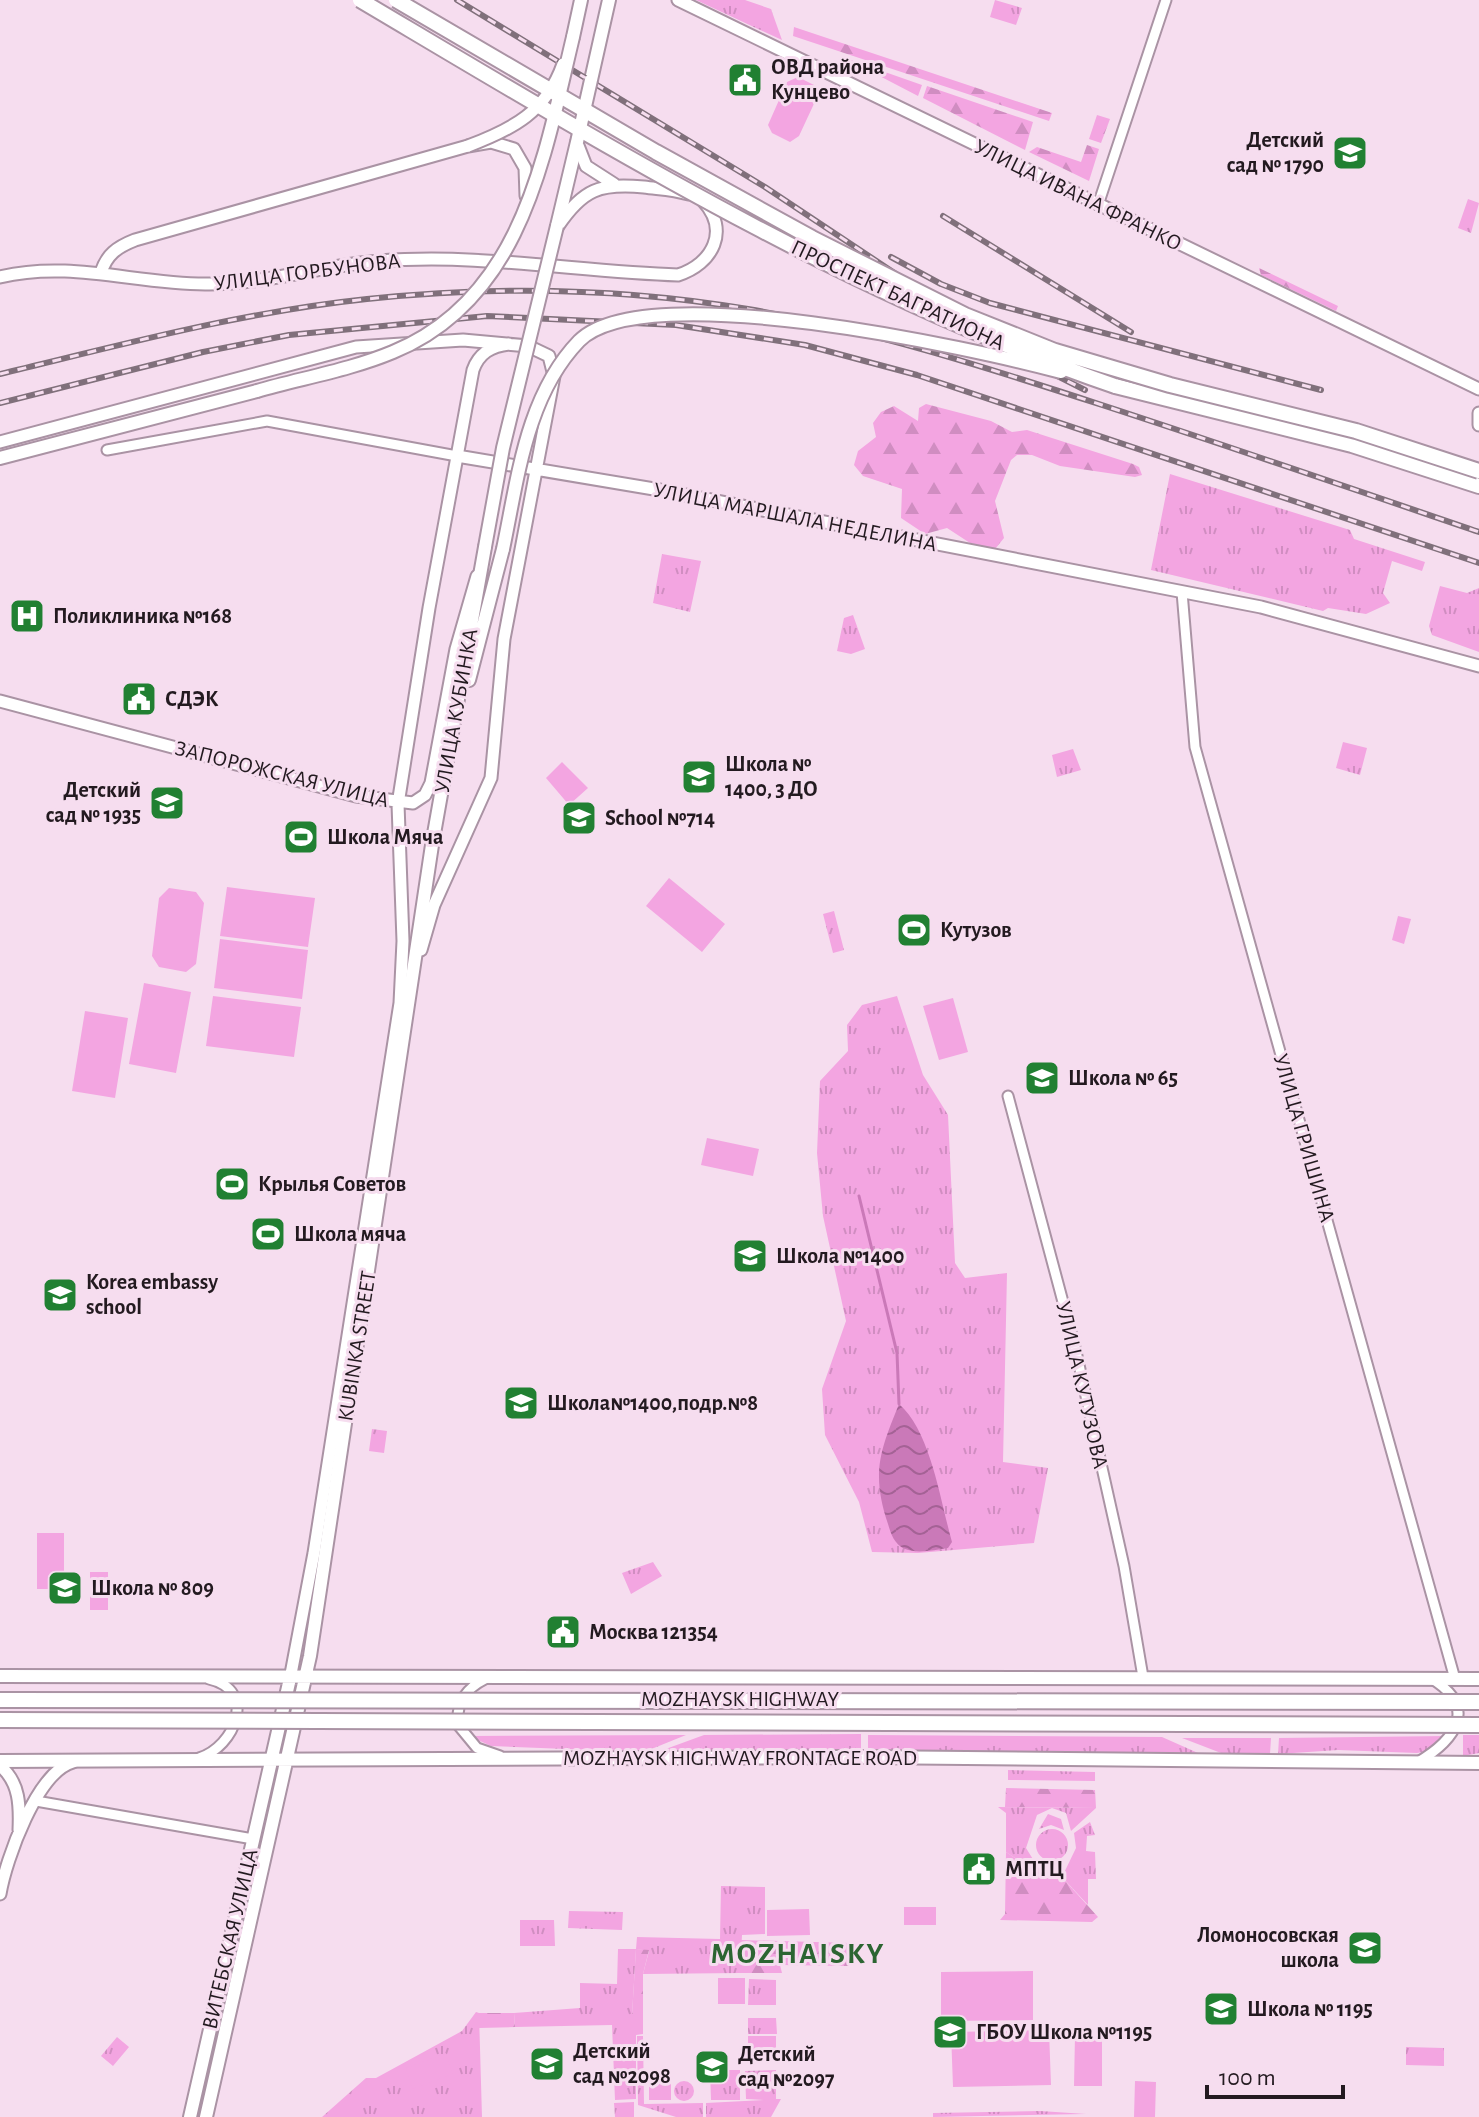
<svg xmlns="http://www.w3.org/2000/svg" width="1479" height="2117" font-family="'Alegreya Sans',sans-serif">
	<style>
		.grass { fill: url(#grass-tufts) }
		.forest { fill: url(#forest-firs) }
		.pitch { fill: #f3a5e1 }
		.water { fill: url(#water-waves) }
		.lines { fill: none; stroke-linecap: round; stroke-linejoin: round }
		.stream { stroke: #ca79b8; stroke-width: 3 }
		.minor-casing { stroke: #aa93a4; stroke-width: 13 }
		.tertiary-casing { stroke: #aa93a4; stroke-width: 15 }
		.secondary-casing { stroke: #aa93a4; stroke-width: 16 }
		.primary-casing { stroke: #aa93a4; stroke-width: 18 }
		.minor { stroke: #fff; stroke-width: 9 }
		.tertiary { stroke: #fff; stroke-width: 11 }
		.secondary { stroke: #fff; stroke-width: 12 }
		.primary { stroke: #fff; stroke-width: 14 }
		.rail-casing { stroke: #80707b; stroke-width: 6 }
		.rail { stroke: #f6ddef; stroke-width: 3; stroke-dasharray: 9; stroke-linecap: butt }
		.tertiary-bridge-casing { stroke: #aa93a4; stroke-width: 15; stroke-linecap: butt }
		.secondary-bridge-casing { stroke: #aa93a4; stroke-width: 16; stroke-linecap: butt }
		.primary-bridge-casing { stroke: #aa93a4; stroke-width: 18; stroke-linecap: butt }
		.tertiary-bridge { stroke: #fff; stroke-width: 11 }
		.secondary-bridge { stroke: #fff; stroke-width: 12 }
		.primary-bridge { stroke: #fff; stroke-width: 14 }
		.labels { text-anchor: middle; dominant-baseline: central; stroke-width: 6; stroke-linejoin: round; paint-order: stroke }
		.poi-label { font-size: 22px; font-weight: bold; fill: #231a20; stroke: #f6ddef; text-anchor: start }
		.street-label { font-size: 22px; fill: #231a20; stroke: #f6ddef }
		.district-label { font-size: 30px; font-weight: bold; letter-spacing: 2px; fill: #2c6532; stroke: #f6ddef }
	</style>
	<defs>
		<pattern id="grass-tufts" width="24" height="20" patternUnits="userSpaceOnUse" patternTransform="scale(2)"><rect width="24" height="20" fill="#f3a5e1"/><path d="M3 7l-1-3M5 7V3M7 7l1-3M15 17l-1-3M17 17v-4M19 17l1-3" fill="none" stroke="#d08dc1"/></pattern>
		<pattern id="forest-firs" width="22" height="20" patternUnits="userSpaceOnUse" patternTransform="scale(2)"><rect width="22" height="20" fill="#f3a5e1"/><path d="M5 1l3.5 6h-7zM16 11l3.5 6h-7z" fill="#d08dc1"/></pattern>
		<pattern id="water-waves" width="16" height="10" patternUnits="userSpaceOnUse" patternTransform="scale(2)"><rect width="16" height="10" fill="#ca79b8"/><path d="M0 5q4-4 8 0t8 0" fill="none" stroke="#a46295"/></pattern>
	</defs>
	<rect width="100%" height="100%" fill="#f6ddef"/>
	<path class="grass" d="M696,0h49l26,9 11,31z
		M995,0l27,8 -6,17 -26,-8z
		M1468,199l11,4 -8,30 -13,-5z
		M1170,474l180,56 4,9 71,23 -3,9 -30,-10 -9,32 7,10 -24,11 -38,-6 -5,3 -172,-41z
		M662,554l39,7 -11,51 -37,-9z
		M1440,586l27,7 12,-5v64l-47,-17 -3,-9z
		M853,615l12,34 -14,5 -14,-3 7,-33z
		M1343,742l24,6 -7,27 -24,-7z
		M1073,749l8,21 -24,7 -5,-22z
		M834,911l10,39 -11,3 -10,-39z
		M897,996l26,79 25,40 7,148 10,15 42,-5 -4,189 45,6 -14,75 -116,10 -46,-1 -13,-50 -34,-67 -3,-46 24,-68 -23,-105 -6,-63 3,-72 28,-30 -1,-26 15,-20z
		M372,1429l15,2 -3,22 -15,-2z
		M653,1562l9,14 -31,18 -9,-21z
		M861,1734v17l-198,-1 41,-15z
		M686,1735l-37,15 -31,1 -127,-5 -22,-10z
		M868,1735l294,2 36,16 -330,-2z
		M1463,1735h16v18l-16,3z
		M1448,1736l-19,15 -12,2 -79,-3 -60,4 1,-16z
		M1182,1738h89l-1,16 -49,-1z
		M1008,1770l87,2v9l-87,-1z
		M998,1807l98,1 -25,23 -5,-18 -14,-5 -15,7 -11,33 18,29 -14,-3 -3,-8 -21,-14v-39z
		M1048,1814l13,5 3,11 -13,-5 -12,4z
		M1090,1822l5,13 -8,1 -1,15 9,1 1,27h-8v26l-26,-28 14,-29 -2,-15z
		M1036 1845a16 16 0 1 1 32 0a16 16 0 1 1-32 0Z
		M721,1886l44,1v47l-23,1 -2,38 -97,1 6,-23 -13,-2 -4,66h11v19l-7,1v64l-21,1 -3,-75 -97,2 -1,-14 66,-5v-25l37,1 1,-35h18l1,-12 83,2z
		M569,1911l54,1 -1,18 -54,-2z
		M520,1920h34l1,26h-35z
		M718,1978h27v26h-27z
		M749,1979l27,1v25h-28z
		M476,2012l3,1 3,104h-160l44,-39h10l86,-47z
		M748,2018h28l1,16h-29z
		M637,2036h6l1,68 59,-1v14h-27l-38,-12z
		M748,2036h28v14h-28z
		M117,2037l12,10 -16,19 -12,-10z
		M1406,2047l38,1v18l-38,-1z
		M740,2070v30h-29l-1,-30z
		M776,2070v29h5l-10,18h-65v-14l58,-3 -18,-1 -1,-28z
		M674 2091a10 10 0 1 1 20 0a10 10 0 1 1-20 0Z
		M649,2083h22v17h-22z
		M634,2102v15h-19l-1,-14z
		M1040,2111l46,3 -153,3v-4z"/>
	<path class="forest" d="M794,27l258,86 -3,8 -256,-85z
		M845,58l77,27 -4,11z
		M927,86l106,36 -8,28 -102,-52z
		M1097,115l13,4 -9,24 -12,-4z
		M1087,145l12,4 -10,32 -60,-29 8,-5 44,15z
		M1259,268l79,38 -2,5 -75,-36z
		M926,404l65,17 21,11 15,-2 106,34 6,3 3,8 -7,2 -75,-11 -28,-11h-15l-6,5 -16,41 9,37 -9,11 -25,-6 -23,-15 -22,6 -24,-16 1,-29 -39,-13 -9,-11 4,-14 18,-14 -3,-14 8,-11 13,-6 24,15 1,-13z
		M1006,1788l89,2 1,18 -91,-1z
		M1006,1852l21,14 3,8 21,5 9,-4 38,42 -6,5 -92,-2 5,-6z
		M740,1940l110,3 -1,23 -69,-1 2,8h-42z
		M636,1949l13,1 -6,24v41h-11z
		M479,2013h35l1,14 -36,1z"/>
	<path class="pitch" d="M798,77l18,9 3,7 -20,43 -9,6 -18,-9 -4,-8 19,-43z
		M562,762l26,26 -19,17 -23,-27z
		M669,878l56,46 -23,28 -56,-46z
		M227,887l88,11 -7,49 -88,-11z
		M169,888l27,4 8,11 -8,61 -10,8 -27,-5 -7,-11 7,-58z
		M1398,916l13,3 -7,25 -12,-4z
		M220,939l88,11 -6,49 -88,-11z
		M144,983l47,9 -15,81 -47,-9z
		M213,996l88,11 -7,50 -88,-11z
		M953,998l15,54 -29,8 -16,-54z
		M85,1011l43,7 -13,80 -43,-7z
		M707,1138l52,11 -6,27 -52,-11z
		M37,1533h27v56h-27z
		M90,1572h18v38h-18z
		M904,1907h32v18h-32z
		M809,1909l1,26 -43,1v-26z
		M1033,1971v49l-92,1v-49z
		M1049,2030l2,55 -98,2 -2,-55z
		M1075,2035h27v51h-28z
		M446,2053l7,21 -40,15 -7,-21z
		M1135,2081l21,1 -1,35h-21z"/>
	<path class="water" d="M899,1404c32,28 41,96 53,138l-4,6c-13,2 -31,6 -43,1 -11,-5 -14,-15 -17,-25 -17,-51 -8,-73 11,-120z"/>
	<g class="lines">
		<path class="stream" d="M859,1196l38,157 2,51"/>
		<defs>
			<path id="minor" d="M1098,205l68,-205
				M107,450l160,-29 190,35
				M1182,592l13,155 260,932
				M1008,1096l67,251 49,219 19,111
				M485,1679c-20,10 -29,24 -27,46l19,23 23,8
				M199,1758c36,-11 59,-68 10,-79
				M1418,1762c37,-22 61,-54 14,-83
				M36,1801l217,38"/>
			<path id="tertiary" d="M678,0l801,389
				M577,143l9,23 28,18
				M558,226c25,-37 42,-43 86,-39 14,2 29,2 44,7
				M101,273c5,-18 16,-26 34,-33l333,-94 23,-4 23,7 11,19 1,28
				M0,277c70,-17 135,7 205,7 59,1 117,-19 175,-23 99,-8 200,11 298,14 35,-11 52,-45 25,-74
				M1479,413v12
				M0,442l356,-95 107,-7 65,6 21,10 5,20 -50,263 -13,139 -57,127 -13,45
				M457,456l203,34 601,117 218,59
				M0,701l356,95 57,7 12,-8 6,-12 25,-134 21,-73
				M291,1674l23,-121 86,-550 3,-62 -5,-137 31,-196 44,-238c6,-17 18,-24 36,-26
				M0,1766c20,16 20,41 19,64
				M0,1894c6,-35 37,-122 73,-132"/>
			<path id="secondary" d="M573,37l8,-37
				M591,80l18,-80
				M557,226l20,-84
				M0,458l257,-67
				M469,680l34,-131
				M0,1676l1479,3
				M0,1761l861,-4 618,6
				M190,2117l101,-443
				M206,2117l104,-461 122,-811 53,-298"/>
			<path id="primary" d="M1115,386l237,59 127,41"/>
		</defs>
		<use href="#minor" class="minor-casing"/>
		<use href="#tertiary" class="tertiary-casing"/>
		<use href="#secondary" class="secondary-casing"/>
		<use href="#primary" class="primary-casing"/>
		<use href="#minor" class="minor"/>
		<use href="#tertiary" class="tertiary"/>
		<use href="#secondary" class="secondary"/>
		<use href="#primary" class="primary"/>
		<defs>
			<path id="rail" d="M457,0l308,187 259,172 61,31
				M943,216l188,116
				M891,257l50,27 49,19 331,87
				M0,374c121,-29 242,-62 367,-75 125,-13 257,-11 381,10 122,21 237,58 354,96 126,41 251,84 377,127
				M0,403l203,-51 86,-17 198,-19 189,9 129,20 112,30 562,188"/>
		</defs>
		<use href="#rail" class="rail-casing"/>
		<use href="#rail" class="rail"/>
		<defs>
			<path id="tertiary-bridge" d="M468,146c45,-17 78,-34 95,-82"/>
			<path id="secondary-bridge" d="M577,142l14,-62
				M257,391c45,-13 93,-21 136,-39 129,-53 151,-194 180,-315
				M485,547l18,-99 54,-222
				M503,549c15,-71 23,-153 76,-208 65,-66 396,8 482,31"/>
			<path id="primary-bridge" d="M360,0c243,144 487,294 755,386
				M396,0l260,152 156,86 153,77 90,36 115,34 186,46 123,40
				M0,1700l1479,2
				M0,1720l1479,5"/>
		</defs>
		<use href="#tertiary-bridge" class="tertiary-bridge-casing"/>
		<use href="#secondary-bridge" class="secondary-bridge-casing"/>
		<use href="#primary-bridge" class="primary-bridge-casing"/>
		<use href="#tertiary-bridge" class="tertiary-bridge"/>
		<use href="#secondary-bridge" class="secondary-bridge"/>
		<use href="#primary-bridge" class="primary-bridge"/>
	</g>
	<defs>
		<symbol id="civic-square" viewBox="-11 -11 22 22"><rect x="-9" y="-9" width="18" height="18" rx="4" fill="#218032" stroke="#f6ddef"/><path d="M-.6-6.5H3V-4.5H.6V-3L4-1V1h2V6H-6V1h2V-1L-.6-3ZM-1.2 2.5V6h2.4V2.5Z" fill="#fff"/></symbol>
		<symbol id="school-square" viewBox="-11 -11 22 22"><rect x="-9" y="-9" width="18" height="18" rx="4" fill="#218032" stroke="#f6ddef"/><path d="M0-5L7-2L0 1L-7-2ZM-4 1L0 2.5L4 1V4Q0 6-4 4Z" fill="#fff"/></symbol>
		<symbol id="hospital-square" viewBox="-11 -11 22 22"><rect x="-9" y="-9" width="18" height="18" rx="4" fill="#218032" stroke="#f6ddef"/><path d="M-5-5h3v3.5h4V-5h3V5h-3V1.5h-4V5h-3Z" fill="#fff"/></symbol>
		<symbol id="stadium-square" viewBox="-11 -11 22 22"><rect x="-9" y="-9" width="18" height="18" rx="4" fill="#218032" stroke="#f6ddef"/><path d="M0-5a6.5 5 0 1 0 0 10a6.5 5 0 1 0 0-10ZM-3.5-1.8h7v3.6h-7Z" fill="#fff"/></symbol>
	</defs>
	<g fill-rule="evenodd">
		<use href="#civic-square" x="725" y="60" width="40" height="40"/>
		<use href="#school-square" x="1330" y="133" width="40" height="40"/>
		<use href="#hospital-square" x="7" y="596" width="40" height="40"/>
		<use href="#civic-square" x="119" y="679" width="40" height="40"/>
		<use href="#school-square" x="679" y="757" width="40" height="40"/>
		<use href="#school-square" x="147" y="783" width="40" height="40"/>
		<use href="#school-square" x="559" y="798" width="40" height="40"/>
		<use href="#stadium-square" x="281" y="817" width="40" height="40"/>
		<use href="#stadium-square" x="894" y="910" width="40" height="40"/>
		<use href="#school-square" x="1022" y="1058" width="40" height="40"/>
		<use href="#stadium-square" x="212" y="1164" width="40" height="40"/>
		<use href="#stadium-square" x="248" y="1214" width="40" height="40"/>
		<use href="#school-square" x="730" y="1236" width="40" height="40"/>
		<use href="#school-square" x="40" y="1275" width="40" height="40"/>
		<use href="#school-square" x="501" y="1383" width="40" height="40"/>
		<use href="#school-square" x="45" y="1568" width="40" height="40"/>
		<use href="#civic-square" x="543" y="1612" width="40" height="40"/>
		<use href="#civic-square" x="959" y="1849" width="40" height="40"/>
		<use href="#school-square" x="1345" y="1928" width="40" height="40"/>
		<use href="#school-square" x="1201" y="1989" width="40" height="40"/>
		<use href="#school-square" x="930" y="2012" width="40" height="40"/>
		<use href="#school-square" x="527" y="2044" width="40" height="40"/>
		<use href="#school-square" x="692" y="2047" width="40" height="40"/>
	</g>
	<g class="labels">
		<g class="poi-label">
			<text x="771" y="67">ОВД района<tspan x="771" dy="25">Кунцево</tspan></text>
			<text x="1324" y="140" text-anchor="end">Детский<tspan x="1324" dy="25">сад № 1790</tspan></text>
			<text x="53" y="616">Поликлиника №168</text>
			<text x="165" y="699">СДЭК</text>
			<text x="725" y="764">Школа №<tspan x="725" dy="25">1400, 3 ДО</tspan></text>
			<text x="141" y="790" text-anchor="end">Детский<tspan x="141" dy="25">сад № 1935</tspan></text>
			<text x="605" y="818">School №714</text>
			<text x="327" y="837">Школа Мяча</text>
			<text x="940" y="930">Кутузов</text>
			<text x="1068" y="1078">Школа № 65</text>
			<text x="258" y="1184">Крылья Советов</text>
			<text x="294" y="1234">Школа мяча</text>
			<text x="776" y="1256">Школа №1400</text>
			<text x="86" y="1282">Korea embassy<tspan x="86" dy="25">school</tspan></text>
			<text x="547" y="1403">Школа№1400,подр.№8</text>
			<text x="91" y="1588">Школа № 809</text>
			<text x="589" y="1632">Москва 121354</text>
			<text x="1005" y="1869">МПТЦ</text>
			<text x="1339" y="1935" text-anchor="end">Ломоносовская<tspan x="1339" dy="25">школа</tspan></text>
			<text x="1247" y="2009">Школа № 1195</text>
			<text x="976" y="2032">ГБОУ Школа №1195</text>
			<text x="573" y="2051">Детский<tspan x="573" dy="25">сад №2098</tspan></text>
			<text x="738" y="2054">Детский<tspan x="738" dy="25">сад №2097</tspan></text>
		</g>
		<g class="street-label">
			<text transform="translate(1078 195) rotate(26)">УЛИЦА ИВАНА ФРАНКО</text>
			<text transform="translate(307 272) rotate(-7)">УЛИЦА ГОРБУНОВА</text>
			<text transform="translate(898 295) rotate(25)">ПРОСПЕКТ БАГРАТИОНА</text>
			<text transform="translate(795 517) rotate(11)">УЛИЦА МАРШАЛА НЕДЕЛИНА</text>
			<text transform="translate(456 711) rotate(-80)">УЛИЦА КУБИНКА</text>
			<text transform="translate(282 774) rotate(14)">ЗАПОРОЖСКАЯ УЛИЦА</text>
			<text transform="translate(1304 1138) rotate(74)">УЛИЦА ГРИШИНА</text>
			<text transform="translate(357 1346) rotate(-81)">KUBINKA STREET</text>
			<text transform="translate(1082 1385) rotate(77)">УЛИЦА КУТУЗОВА</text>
			<text x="740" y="1699">MOZHAYSK HIGHWAY</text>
			<text x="740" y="1758">MOZHAYSK HIGHWAY FRONTAGE ROAD</text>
			<text transform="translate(230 1939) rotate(-77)">ВИТЕБСКАЯ УЛИЦА</text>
		</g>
		<g class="district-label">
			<text x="798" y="1954">MOZHAISKY</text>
		</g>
	</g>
	<path d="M1207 2085v12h136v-12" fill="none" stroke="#231a20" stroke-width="4"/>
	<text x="1219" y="2085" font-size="24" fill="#231a20" stroke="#f6ddef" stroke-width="6" paint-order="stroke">100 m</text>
</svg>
